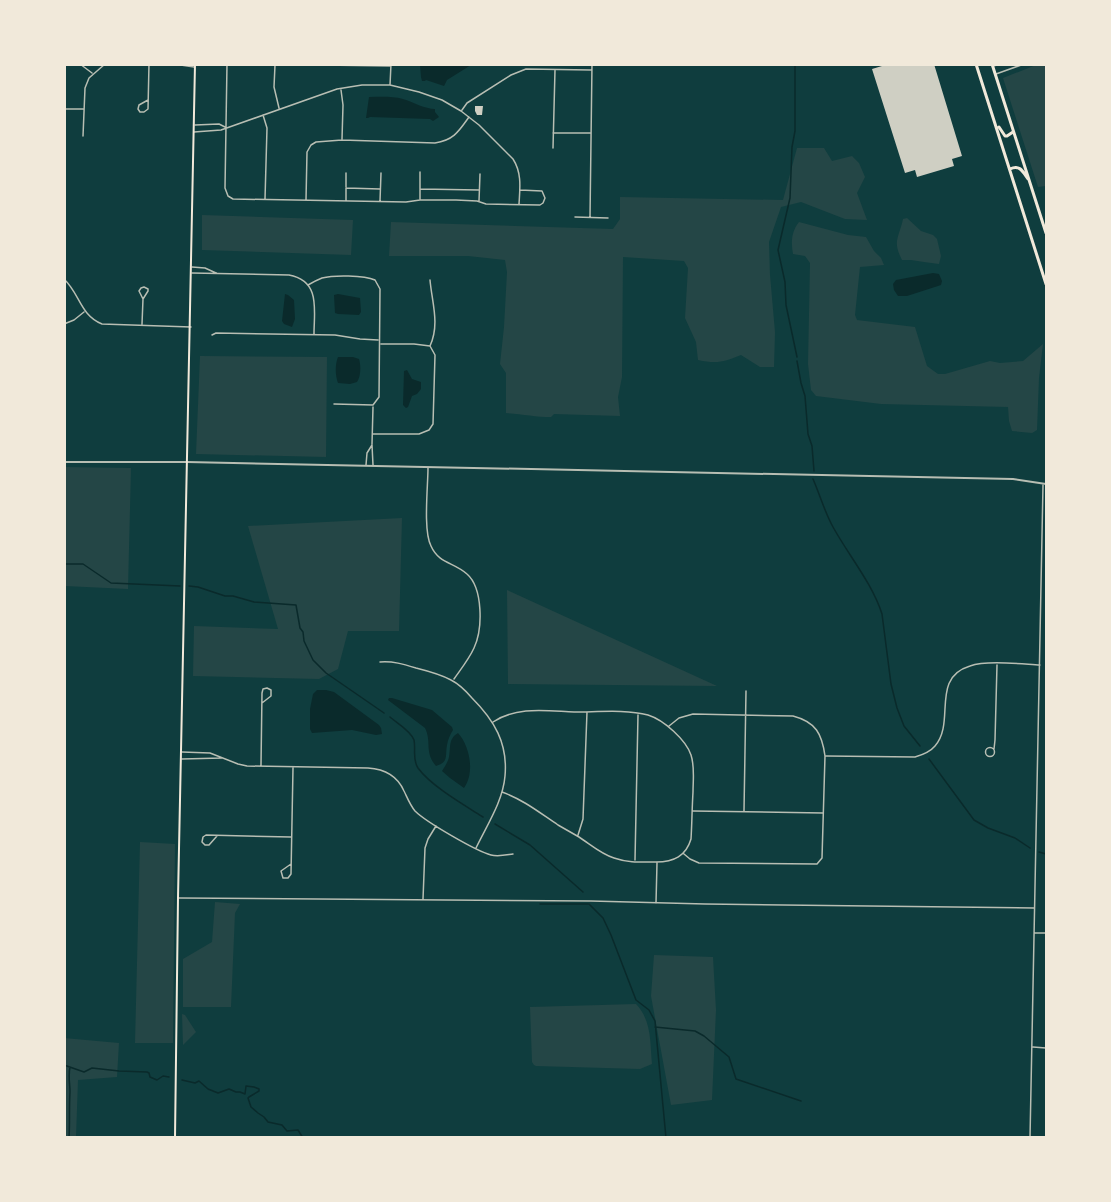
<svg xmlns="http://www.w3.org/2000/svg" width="1111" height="1202" font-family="'PT Sans',sans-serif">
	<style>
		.green { fill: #244646 }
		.water { fill: #0a2a2b }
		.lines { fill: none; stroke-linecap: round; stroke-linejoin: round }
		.stream { stroke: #0a2a2b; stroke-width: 1.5 }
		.building { fill: #cfcfc3 }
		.minor { stroke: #b8beb3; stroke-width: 1.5 }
		.tertiary { stroke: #b8beb3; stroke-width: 2 }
		.secondary { stroke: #f1e9da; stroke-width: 2 }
		.primary { stroke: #f1e9da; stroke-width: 3 }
	</style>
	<rect width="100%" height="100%" fill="#0f3d3e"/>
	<path class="green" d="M1036,65h10v121l-8,1 -35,-109z
		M797,148h27l8,13 20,-5 7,7 6,14 -8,16 10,27 -22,-1 -44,-17 -20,5 -12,35 1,33 5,57 -1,35h-14l-19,-12c-17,7 -24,9 -43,5l-2,-18 -11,-24 3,-50 -4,-7 -61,-4 -1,120 -4,20 2,19 -66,-2 -3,3c-15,0 -29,-3 -45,-4v-40l-6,-9 4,-37 3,-55 -2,-12 -37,-4h-79l2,-34 222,7 7,-10v-22l163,3z
		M202,215l151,5 -2,35 -149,-5z
		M907,218l14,13 12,4 4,4 4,17 -2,8 -15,-2 -13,-2h-9c-10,-19 -3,-22 1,-41z
		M799,222l49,13 18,2 8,14 7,7 3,7 -24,2 -5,48 2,5 58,7 12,39 11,8h7l45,-13 10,2 23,-2 20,-17 -4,34 -2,52 -5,3 -20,-2 -3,-10 -1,-14 -127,-3 -65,-8 -5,-6 -3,-26 2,-101 -5,-7 -12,-2c-2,-11 -2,-22 6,-32z
		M200,356l127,1 -1,100 -130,-3z
		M64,467l67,1 -3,121 -63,-3z
		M402,518l-3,113h-51l-10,38 -19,10 -126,-3 1,-50 84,3 -30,-103z
		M507,590l210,96 -209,-2z
		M140,842l35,2 -2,199h-38z
		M215,902l25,2 -5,9 -4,94h-48v-48l29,-17z
		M654,955l59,2 3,53 -4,90 -41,5 -20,-109z
		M636,1004c16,17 14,39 16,60l-12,5 -104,-3 -2,-1 -2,-3 -2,-55z
		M182,1014l3,1 11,17 -13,13z
		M64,1038l55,5 -2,34 -39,3 -2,57h-11z"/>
	<path class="water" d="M420,65l1,-1 50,1 -24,15 -3,6 -18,-6 -1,1h-3l-1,-4z
		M369,97c11,0 23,-1 34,2 10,3 22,10 32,10v3l4,5 -6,4 -3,-2 -60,-2 -2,1h-2z
		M933,273l6,1 3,7 -1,4 -3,1 -31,10h-9l-4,-6 -1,-6 3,-4z
		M285,294l3,1 6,5 1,19 -3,8 -8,-3 -2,-3z
		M338,294l22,4 1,14 -2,3 -21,-1 -3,-1 -1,-18z
		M338,357h15l6,2c2,6 2,18 -2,23l-7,2 -12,-1c-3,-8 -3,-19 0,-26z
		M407,370l5,9 9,3v7l-4,5 -5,2 -4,11 -2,1 -3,-3 1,-34z
		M317,690h9l8,2 45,33 2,3 1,6 -6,1 -24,-5 -40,3 -2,-4v-20l3,-15z
		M392,698l40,12 20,17 1,3c-3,5 -5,9 -6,15 -2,11 2,17 -11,21 -12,-14 -4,-24 -11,-38l-37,-28 1,-2z
		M458,733c12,13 17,40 6,55l-14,-10 -8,-7c3,-5 6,-9 7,-14 2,-10 -1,-18 9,-24z"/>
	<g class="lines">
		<path class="stream" d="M795,64v67l-3,16 -2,51 -12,52 7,32 1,23 11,52
			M797,361l4,22 4,13 3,38 4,12 2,25
			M813,479c7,16 12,34 20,48 16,29 39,56 49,87l9,70 6,24 7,18 16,20
			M64,564h19l28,19 69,3
			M189,586l9,1 27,9h8l21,6 42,3 4,23 3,4 1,9 9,19 13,13 58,40
			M390,717c7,6 21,14 24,23 2,10 -2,19 4,28 13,18 46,37 65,49
			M929,759l45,61 14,8 27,10 15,10
			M495,824l35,21 53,47
			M1039,852l7,2
			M540,904h48
			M589,904l14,14 8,17 25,65 13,10 6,11 11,117
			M655,1027l40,4 9,5 25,21 7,22 65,22
			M64,1065l20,7 8,-4 27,3 28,1 2,1 1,4 7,3 6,-4 6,1
			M182,1080l13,3 4,-2 9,8 10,4 11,-4 7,3h4l5,2 1,-8 8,1 5,2v2l-10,6 -1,1 3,9 7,6 6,4 4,5 14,3 5,6 11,-1 5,8
			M69,1138c1,-16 0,-31 1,-46 0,-8 -2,-16 0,-25"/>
	</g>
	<path class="building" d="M881,64h53l28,92 -10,3 2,7 -37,11 -2,-7 -10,3 -33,-104 10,-3z
		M475,106h8l-1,9h-5l-2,-4z"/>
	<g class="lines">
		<path class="minor" d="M80,64l12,9
			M174,64l20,3
			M227,64l-2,124 3,8 5,3 173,3 14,-2h36l21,1 9,3 54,1 3,-2 2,-5 -3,-7 -22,-1
			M253,64l138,2
			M275,65l-1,22 5,21
			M993,66l8,-2
			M996,74l28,-10
			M390,85l1,-21
			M341,90l2,15 -1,34
			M148,100l-9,5 -1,4 2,3h4l4,-3 1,-45
			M64,109h19
			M462,110l5,-7 44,-28 15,-6 65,1
			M263,115l4,13 -2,71
			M195,125l24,-1 6,3
			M194,132l27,-2 116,-41 25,-4h28l29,7 23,8 19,11 18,14 34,34c9,14 7,29 6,45
			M553,133h37
			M83,136l2,-48 4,-10 16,-14
			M553,148l2,-78
			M346,173v14
			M420,189l59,1
			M420,199v-27
			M306,200l1,-48 4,-7 5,-3 26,-2 93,3c19,-3 24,-12 34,-26
			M346,201v-13l34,1
			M380,201l1,-28
			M479,201l1,-27
			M575,217l33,1
			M590,217l2,-153
			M192,267l13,1 11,5
			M192,273l97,2c32,6 25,35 25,59
			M64,279c16,15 16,36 38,45l89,3
			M308,285c5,-3 9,-5 14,-7 11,-3 42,-3 53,2l5,9 -1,108 -6,8 -39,-1
			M64,324l10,-4 10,-8
			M142,324l1,-25 5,-8v-2l-4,-2 -3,1 -2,3 4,8
			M212,335l4,-2 119,2 25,4 18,1
			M381,344h33l16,2
			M373,434h46l10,-4 4,-6 2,-69 -5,-9c10,-22 2,-43 0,-66
			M372,444l1,-37
			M366,465l1,-12 5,-8 1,20
			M428,468c0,18 -5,63 3,78 8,18 23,16 36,28 16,14 16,55 7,74 -5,11 -13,21 -20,31
			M380,662c13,-1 23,2 36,6 12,3 24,6 35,12 8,4 15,11 21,18 22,22 36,45 33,78 -2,25 -18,49 -29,72
			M493,722c24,-16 54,-11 81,-10 23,0 52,-3 74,3 16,5 38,25 43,40 4,12 2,25 2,37 -1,16 -1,31 -2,47 -5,17 -17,23 -35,23 -14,0 -28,1 -42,-4 -13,-4 -24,-14 -35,-21 -7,-4 -14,-8 -21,-12 -18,-12 -34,-25 -56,-33
			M669,726l10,-8 14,-4 100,2c23,6 29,18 32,40l-3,102 -5,6 -118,-1 -9,-4 -6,-5
			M985.5 752a4.5 4.5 0 1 1 9 0a4.5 4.5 0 1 1-9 0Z
			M994,749l1,-9 2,-75
			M182,752l28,1 28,11 9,2 121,2c16,1 29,7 36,23 3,6 6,14 11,20 11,11 61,40 76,44 7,2 15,0 22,-1
			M826,756l89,1c7,-2 15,-5 20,-11 21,-24 -5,-68 35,-80 16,-6 51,-2 70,-1
			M182,759l40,-1
			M261,765l1,-72 1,-4 4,-1 4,2v6l-9,7
			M693,811l130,2
			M744,811l2,-120
			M578,835l5,-16 4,-107
			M217,836l-8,9h-4l-3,-3 1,-5 3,-2 85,2
			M635,860l3,-145
			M291,864l-10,7 2,7h5l3,-4 2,-106
			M179,898l412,3 114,3 329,4
			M423,899l2,-51 3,-9 8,-13
			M656,903l1,-40
			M1035,933h11
			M1033,1047l13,1
			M1030,1138l13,-653"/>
		<path class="tertiary" d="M64,462h123l826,17 33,5"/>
		<path class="secondary" d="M175,1138l3,-240 17,-834"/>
		<path class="primary" d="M976,64l70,220
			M992,64l54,169
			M999,127l6,9h2l6,-4
			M1010,169c10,-5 13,3 18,10"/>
	</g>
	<rect width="1111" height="1202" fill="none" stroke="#f1e9da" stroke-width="132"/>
</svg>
